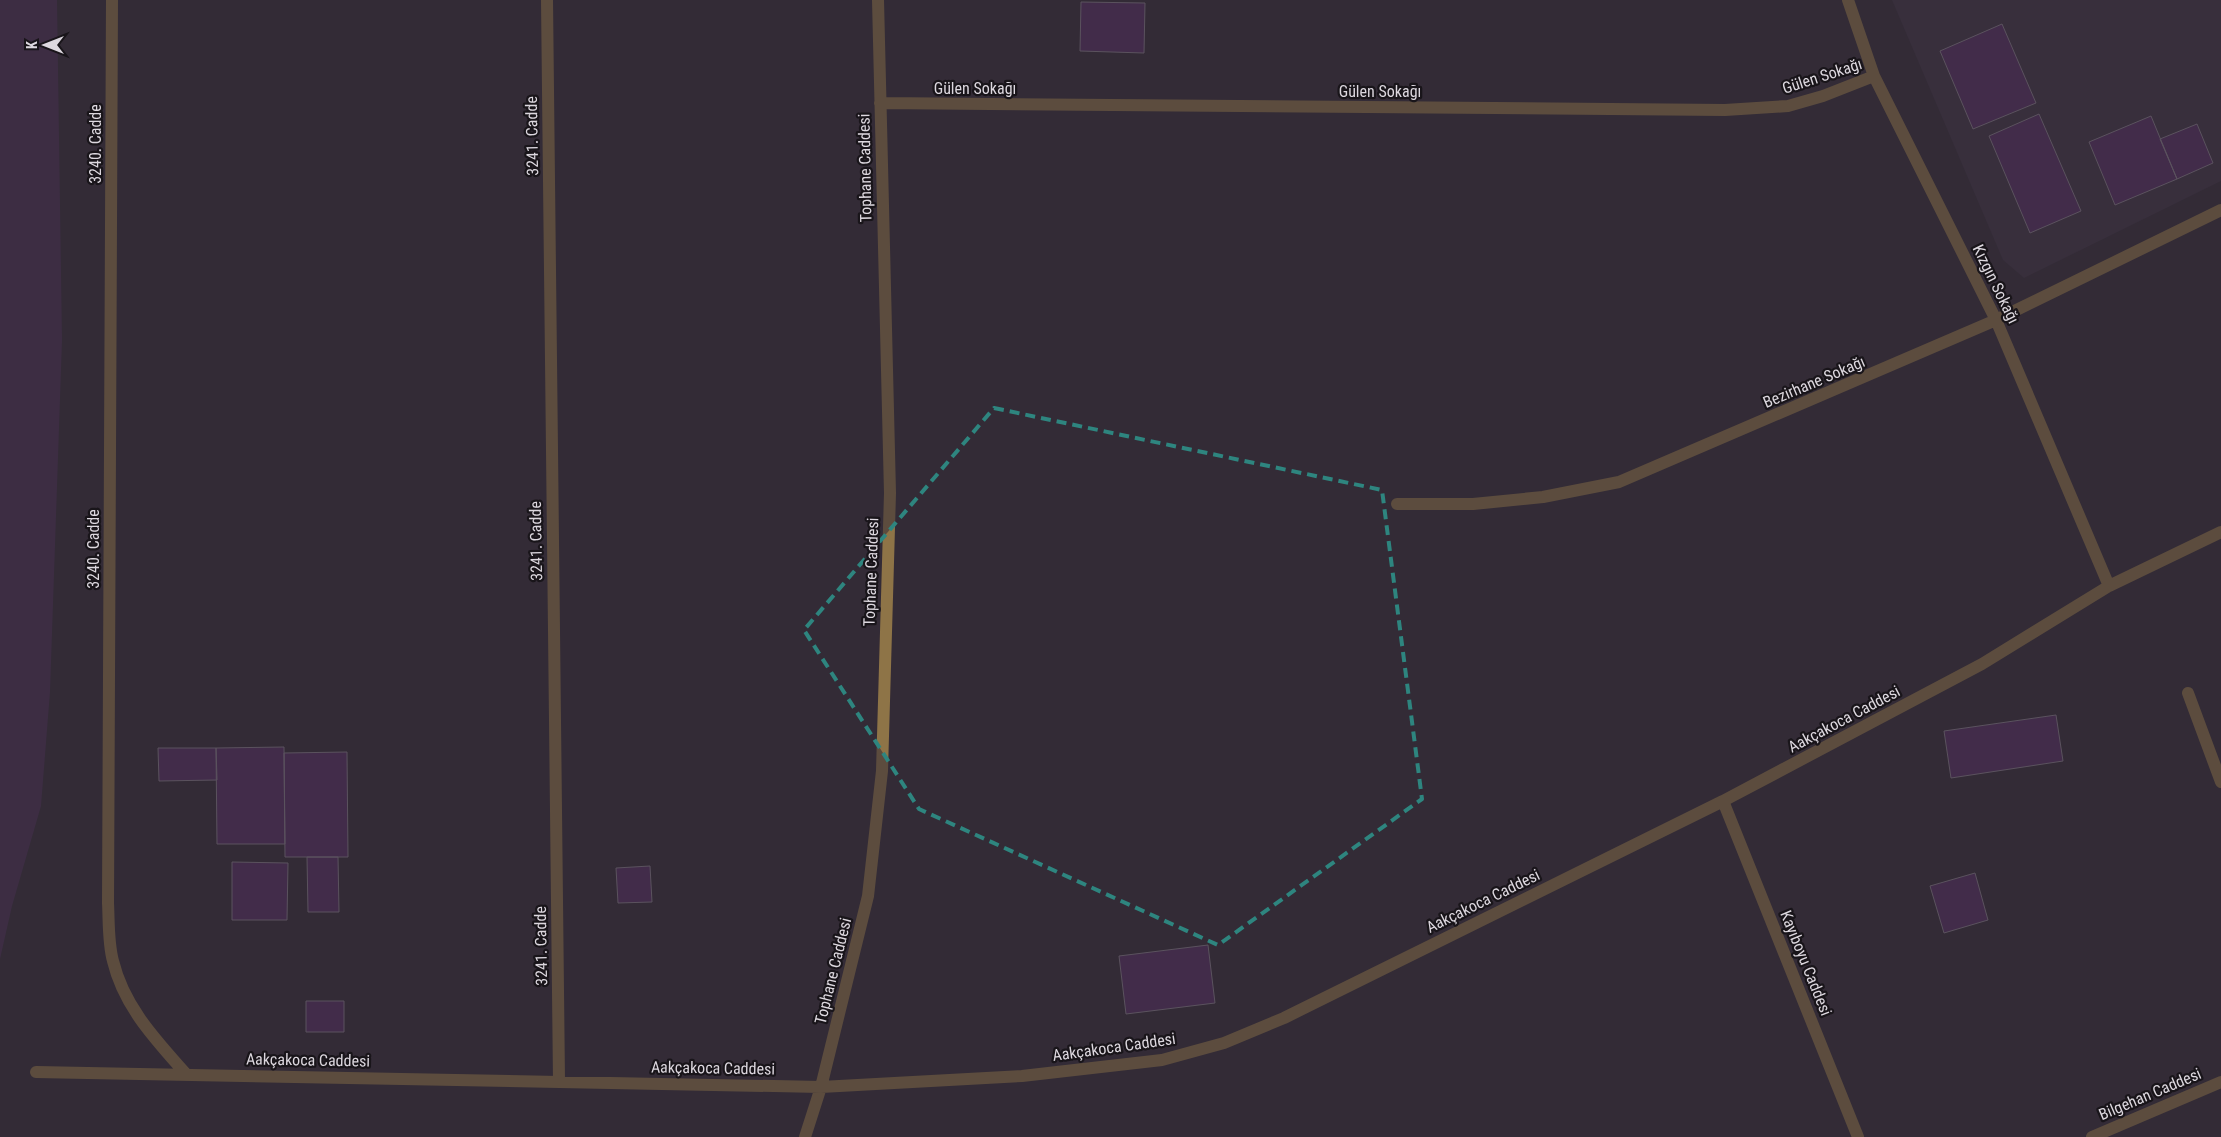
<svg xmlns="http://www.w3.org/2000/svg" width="2221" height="1137" font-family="'Roboto Condensed',sans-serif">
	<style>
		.built { fill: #3e3343 }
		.green { fill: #493053 }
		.building { fill: #542e62; stroke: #8b818e }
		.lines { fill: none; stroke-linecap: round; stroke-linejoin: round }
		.minor { stroke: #8e7447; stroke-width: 12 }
		.marked { fill: none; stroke: #2e857f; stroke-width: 4; stroke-dasharray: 10 6; stroke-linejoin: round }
		.labels { text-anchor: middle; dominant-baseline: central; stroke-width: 4.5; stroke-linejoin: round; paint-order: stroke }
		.street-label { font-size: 16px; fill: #ddd8df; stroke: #19151a }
	</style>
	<rect width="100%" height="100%" fill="#332b36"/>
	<path class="built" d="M1892,0h329v181l-197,97 -21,-18z"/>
	<path class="green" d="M0,0h57l5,340 -12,352 -9,114 -29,100 -12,53z"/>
	<path class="building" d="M1081,2l64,1 -1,50 -64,-2z
		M2002,24l34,79 -63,26 -33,-78z
		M2039,114l42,97 -51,22 -41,-97z
		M2151,116l26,63 -62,26 -26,-63z
		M2197,124l16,39 -36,16 -17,-40z
		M2056,715l7,46 -112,17 -7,-47z
		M284,747l1,97h-68l-1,-96z
		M158,748h58l1,32 -58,1z
		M347,752l1,105h-63l-1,-104z
		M307,857h31l1,55h-31z
		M232,862l56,1 -1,57h-55z
		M650,866l2,36 -34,1 -2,-35z
		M1975,873l13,47 -44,13 -14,-47z
		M1208,945l7,58 -89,11 -7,-58z
		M306,1001h38v31h-38z"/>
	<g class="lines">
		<path class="minor" d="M112,0l-4,903c1,18 0,40 5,58 11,46 43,79 73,113
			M547,0l12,1081
			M1848,0l26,76 122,244 113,266
			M880,103l845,7 63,-4 35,-10 51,-20
			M1397,504h76l70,-7 76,-15 377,-162 225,-110
			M2188,693l33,89
			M1723,801l135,336
			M36,1072l785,15 201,-11 140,-16 62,-17 60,-25 439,-217 259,-137 127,-78 112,-54
			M805,1137l16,-50 47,-191 14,-125 8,-278 -12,-493
			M2092,1137l129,-55"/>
	</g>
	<path d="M0 0H2221V1137H0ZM994,408l388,82 40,309 -204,146 -299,-136 -115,-179z" fill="#332b36" fill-opacity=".55" fill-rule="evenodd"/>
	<path class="marked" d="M994,408l388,82 40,309 -204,146 -299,-136 -115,-179z"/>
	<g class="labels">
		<g class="street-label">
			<text transform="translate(1822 76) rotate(-18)">Gülen Sokağı</text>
			<text x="975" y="88">Gülen Sokağı</text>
			<text x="1380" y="91">Gülen Sokağı</text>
			<text transform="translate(532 136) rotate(-91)">3241. Cadde</text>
			<text transform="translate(95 144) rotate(-90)">3240. Cadde</text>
			<text transform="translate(865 168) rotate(-91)">Tophane Caddesi</text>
			<text transform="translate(1996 284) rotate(64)">Kızgın Sokağı</text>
			<text transform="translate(1814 382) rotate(-23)">Bezirhane Sokağı</text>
			<text transform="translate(536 541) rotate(-91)">3241. Cadde</text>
			<text transform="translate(93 549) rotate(-90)">3240. Cadde</text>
			<text transform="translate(871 572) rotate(-88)">Tophane Caddesi</text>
			<text transform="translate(1844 719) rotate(-28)">Aakçakoca Caddesi</text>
			<text transform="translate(1483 901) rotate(-26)">Aakçakoca Caddesi</text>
			<text transform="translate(541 946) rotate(-91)">3241. Cadde</text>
			<text transform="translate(1806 963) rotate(68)">Kayıboyu Caddesi</text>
			<text transform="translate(833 971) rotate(-76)">Tophane Caddesi</text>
			<text transform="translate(1114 1047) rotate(-8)">Aakçakoca Caddesi</text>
			<text transform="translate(308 1060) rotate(1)">Aakçakoca Caddesi</text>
			<text transform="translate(713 1068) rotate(1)">Aakçakoca Caddesi</text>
			<text transform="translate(2150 1094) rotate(-23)">Bilgehan Caddesi</text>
		</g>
	</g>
	<g transform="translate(45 45) rotate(270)" stroke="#19151a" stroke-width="4" paint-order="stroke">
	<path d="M0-4L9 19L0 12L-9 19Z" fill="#ddd8df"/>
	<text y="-8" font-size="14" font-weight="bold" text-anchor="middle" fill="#ddd8df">K</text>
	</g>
</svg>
